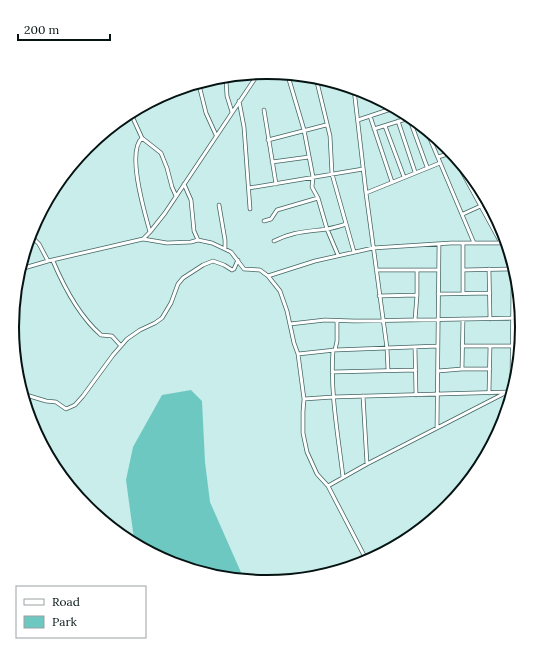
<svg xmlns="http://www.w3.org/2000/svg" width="534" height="654" font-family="Lora,serif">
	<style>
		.green { fill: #6ec8c2 }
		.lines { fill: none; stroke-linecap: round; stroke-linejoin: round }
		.minor-casing { stroke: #436563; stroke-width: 4.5 }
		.minor { stroke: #fff; stroke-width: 3 }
		.rim { fill: none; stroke: #061313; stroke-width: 2 }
	</style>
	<rect width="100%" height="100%" fill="#c8edea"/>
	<path class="green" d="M191,390l11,11 3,61 5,40 33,75 -74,-15 -35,-23 -8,-59 7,-33 29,-52z"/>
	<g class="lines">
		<defs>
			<path id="minor" d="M288,76l16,54 9,47 -1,10 6,11 9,31 11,26
				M226,80l1,16 5,16
				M317,82l13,54 2,38 22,78
				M199,85l7,28 10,22
				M354,89l12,104
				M239,101l5,26 6,82
				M264,110l12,74
				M132,116l10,22 19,15 6,15 5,19 4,9
				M370,116l22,66
				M358,120l33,-11
				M398,121l17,51
				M411,123l16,44
				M385,126l19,51
				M374,129l32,-10
				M428,134l46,109
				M142,138c-16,14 3,76 8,94
				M268,140l58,-15
				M438,157l13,-4
				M454,157l47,86
				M272,162l37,-5
				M184,184l7,16 3,31 4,9
				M249,188l114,-19
				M219,205l6,35v9
				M463,214l22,-10
				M264,221l7,-2 6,-9 41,-12
				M30,235l9,9 9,17
				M143,239l24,4 24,-1 7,-2 14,3 19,9 13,17 16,1 8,6 12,15 7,20 7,32 4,11 6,45 -1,13v21l4,19 10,22 11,12 39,75
				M274,241c20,-10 32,-9 53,-12 6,-1 13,-3 19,-5
				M463,243v50
				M53,261c11,26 26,55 48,74l11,1 9,10
				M24,268l24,-7 95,-22 7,-7 15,-19 93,-139
				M489,269l1,50
				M376,270h63
				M463,270l47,-1
				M268,276l47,-15 58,-13 78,-5h54
				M438,294l52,-1
				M379,296l38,-1
				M415,320l2,-25v-25
				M290,324l35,-4 29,1 166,-3
				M462,346h56
				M415,347l1,48
				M333,350c-3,43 5,84 10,127
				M335,350l2,-9v-19
				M298,354l37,-4 103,-4
				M462,369l1,-50
				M388,370l-1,-22 -21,-155 74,-30
				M438,371l24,-2h28
				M332,372l84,-2
				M512,377l1,-93
				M489,393l1,-47
				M26,395l20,6 10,1 10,7 9,-4 8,-9 30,-41 14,-16 13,-9 15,-7 7,-5 9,-15 7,-19 5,-6 20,-13 10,-4 11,4 8,5 2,-1 4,-9
				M363,396l4,68
				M304,399l29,-2 176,-5
				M437,428l2,-183
				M328,486l39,-22 138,-71"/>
		</defs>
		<use href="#minor" class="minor-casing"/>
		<use href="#minor" class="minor"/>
	</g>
	<path d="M0 0H534V654H0ZM19 327a248 248 0 1 1 496 0a248 248 0 1 1-496 0Z" fill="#fff" fill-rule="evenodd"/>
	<path class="rim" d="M19 327a248 248 0 1 1 496 0a248 248 0 1 1-496 0Z"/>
	<rect x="16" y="586" width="130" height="52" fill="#ffffff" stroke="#9ba1a1"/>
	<rect x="24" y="599" width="20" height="6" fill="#ffffff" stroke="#9ba1a1"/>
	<text x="52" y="606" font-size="12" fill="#061313">Road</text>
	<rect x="24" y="616" width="20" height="12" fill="#6ec8c2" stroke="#9ba1a1"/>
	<text x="52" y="626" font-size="12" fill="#061313">Park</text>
	<path d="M18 34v6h92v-6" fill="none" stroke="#061313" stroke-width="2"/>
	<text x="24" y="34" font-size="12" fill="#061313" stroke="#ffffff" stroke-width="3" paint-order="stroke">200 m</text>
</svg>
